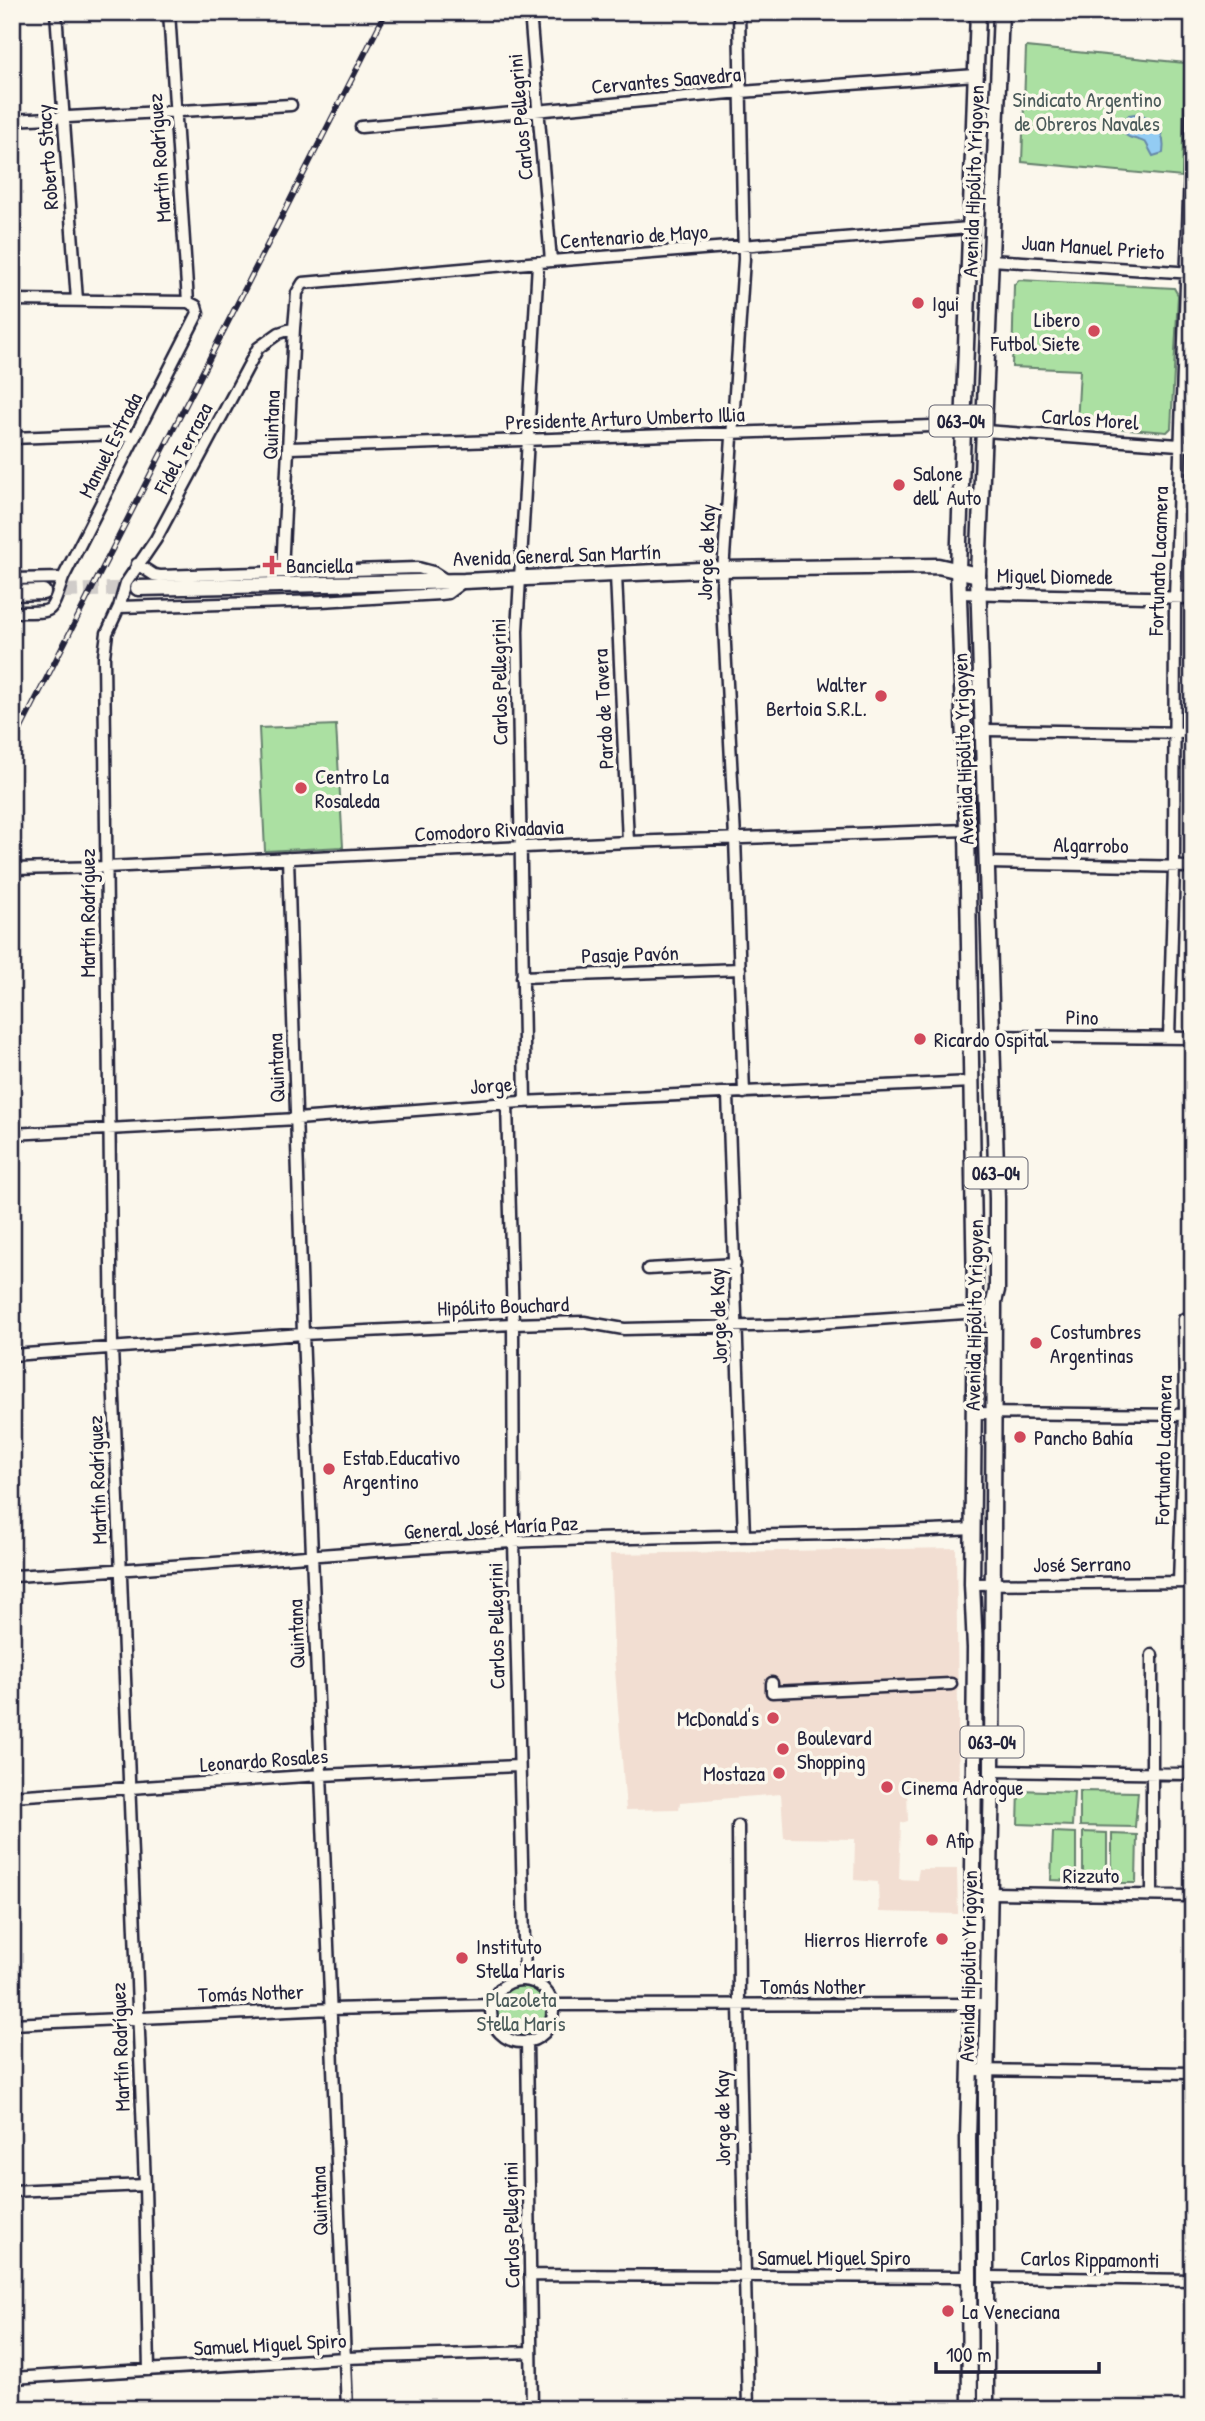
<svg xmlns="http://www.w3.org/2000/svg" width="1205" height="2421" font-family="'Patrick Hand',sans-serif">
	<style>
		.built { fill: #f2ded2 }
		.green { fill: #abe0a2; stroke: #66816e; stroke-width: 2 }
		.water { fill: #93ccf3; stroke: #6688a9; stroke-width: 2 }
		.lines { fill: none; stroke-linecap: round; stroke-linejoin: round }
		.secondary-tunnel { stroke: #d0ccc9; stroke-width: 14; stroke-dasharray: 14 7; stroke-linecap: butt }
		.street-casing { stroke: #22223b; stroke-width: 15 }
		.secondary-casing { stroke: #22223b; stroke-width: 19 }
		.primary-casing { stroke: #22223b; stroke-width: 19 }
		.street { stroke: #fbf7ec; stroke-width: 10 }
		.secondary { stroke: #fbf7ec; stroke-width: 14 }
		.primary { stroke: #fbf7ec; stroke-width: 14 }
		.rail-casing { stroke: #22223b; stroke-width: 6 }
		.rail { stroke: #fbf7ec; stroke-width: 3.5; stroke-dasharray: 10; stroke-linecap: butt }
		.poi-dot { fill: #d1495b; stroke: #fbf7ec; stroke-width: 2.5 }
		.labels { text-anchor: middle; dominant-baseline: central; stroke-width: 7; stroke-linejoin: round; paint-order: stroke }
		.shield { fill: #fbf7ec; stroke: #636270; stroke-width: 2 }
		.shield-label { font-size: 19px; font-weight: bold; fill: #22223b }
		.street-label { font-size: 21px; fill: #22223b; stroke: #fbf7ec }
		.park-label { font-size: 21px; fill: #4b5b5a; stroke: #fbf7ec }
		.poi-label { font-size: 21px; fill: #22223b; stroke: #fbf7ec; text-anchor: start }
	</style>
	<rect width="100%" height="100%" fill="#fbf7ec"/>
	<filter id="ink" filterUnits="userSpaceOnUse"><feTurbulence type="fractalNoise" baseFrequency=".0143" numOctaves="2"/><feDisplacementMap in="SourceGraphic" scale="14" xChannelSelector="R" yChannelSelector="G"/><feConvolveMatrix kernelMatrix="1 2 1 2 8 2 1 2 1" color-interpolation-filters="sRGB"/></filter>
	<g filter="url(#ink)">
		<path class="built" d="M956,1548l3,240 -52,3 1,30 -7,2 -2,56 18,1 2,-11h38l1,45 -79,-2 -1,-30 -24,-2 1,-41 -71,-1 -3,-44 -101,8 -1,7 -53,1 -12,-153 -4,-103z"/>
		<path class="green" d="M1026,47l159,16 -3,114 -160,-15z
			M1019,280l155,8 4,7 -7,133 -4,4 -90,-7 3,-55 -68,-3 2,-82z
			M336,725l7,122 -78,4 -6,-123z
			M1019,1790l55,2 -2,34 -54,-2z
			M1080,1791l58,1 -3,35 -55,-1z
			M1053,1832l23,1v48l-25,-1z
			M1083,1832l24,1v49h-24z
			M1112,1834l25,1 -1,48h-24z
			M496 2011a25 25 0 1 1 50 0a25 25 0 1 1-50 0Z"/>
		<path class="water" d="M1135,114c20,1 31,20 28,39l-10,3 -7,-13c-12,-7 -22,-1 -24,-19l7,-9z"/>
		<g class="lines">
			<path class="secondary-tunnel" d="M43,592l95,-4"/>
			<defs>
				<path id="street" d="M56,12l21,288
					M169,12l19,290
					M530,12l21,249
					M739,12l5,247 -22,328 13,251 9,255
					M12,120l279,-15
					M361,127l380,-35 235,-17
					M991,260l202,13
					M12,300l176,2 8,4 2,7 -135,265c-14,40 -8,33 -51,34
					M985,431l208,15
					M12,438l108,-4 15,3
					M290,448l671,-23
					M137,564l17,11 6,1 258,-8 15,4 14,9
					M282,571l12,-243 3,-35 6,-10 248,-22 418,-33
					M616,575l12,267
					M12,579l51,-1
					M958,593l235,5
					M119,607l202,-6 119,-7 8,-1 16,-12
					M984,730l209,3
					M288,858l15,476 44,1075
					M988,863l205,4
					M12,869l94,-2 522,-25 339,-12
					M522,977l218,-8
					M971,1036l222,2
					M1169,1038l5,-172 1,-268 18,-513
					M728,1095l16,441
					M525,1102l-8,-471 21,-368
					M507,1103l6,221 1,218 11,438
					M12,1134l285,-15 224,-17 451,-20
					M648,1269l87,-5
					M12,1355l291,-21 210,-10 71,-2 40,7 165,-4 205,-14
					M973,1413l220,2
					M12,1576c167,-8 334,-25 501,-34 153,-7 307,-5 460,-13
					M1179,1582l6,-167 -1,-96
					M972,1584l221,-2
					M1152,1655v239
					M772,1683v9l179,-8
					M992,1771l201,3
					M12,1796l309,-21 197,-9
					M738,1826l1,179 9,404
					M989,1893l204,3
					M491 2011a31 31 0 1 1 62 0a31 31 0 1 1-62 0Z
					M553,2005l436,-1
					M12,2024l319,-15 160,-4
					M527,2041l5,368
					M970,2070l223,3
					M12,2191l133,-6
					M532,2275l436,2
					M986,2277l207,3
					M149,2370l-4,-185 -33,-837 -8,-692 3,-23 12,-26 7,-24 30,-44 102,-191 21,-15 15,-5
					M12,2378l333,-20 185,-6"/>
				<path id="secondary" d="M138,588l326,-7 258,-12 216,-3 40,9
					M12,593l31,-1"/>
				<path id="primary" d="M970,2409l-2,-270 4,-155 3,-336 -3,-64 3,-291 -8,-463 -9,-261 20,-557
					M986,2409v-317l6,-321 2,-469 3,-12v-91l-19,-624 23,-563"/>
			</defs>
			<use href="#street" class="street-casing"/>
			<use href="#secondary" class="secondary-casing"/>
			<use href="#primary" class="primary-casing"/>
			<use href="#street" class="street"/>
			<use href="#secondary" class="secondary"/>
			<use href="#primary" class="primary"/>
			<defs>
				<path id="rail" d="M12,746l374,-734"/>
			</defs>
			<use href="#rail" class="rail-casing"/>
			<use href="#rail" class="rail"/>
		</g>
	</g>
	<g class="poi-dot">
		<circle cx="918" cy="303" r="7"/>
		<circle cx="1094" cy="331" r="7"/>
		<circle cx="899" cy="485" r="7"/>
		<path d="M268.5 554.5h7v7h7v7h-7v7h-7v-7h-7v-7h7z"/>
		<circle cx="881" cy="696" r="7"/>
		<circle cx="301" cy="788" r="7"/>
		<circle cx="920" cy="1039" r="7"/>
		<circle cx="1036" cy="1343" r="7"/>
		<circle cx="1020" cy="1437" r="7"/>
		<circle cx="329" cy="1469" r="7"/>
		<circle cx="773" cy="1718" r="7"/>
		<circle cx="783" cy="1749" r="7"/>
		<circle cx="779" cy="1773" r="7"/>
		<circle cx="887" cy="1787" r="7"/>
		<circle cx="932" cy="1840" r="7"/>
		<circle cx="942" cy="1939" r="7"/>
		<circle cx="462" cy="1958" r="7"/>
		<circle cx="948" cy="2311" r="7"/>
	</g>
	<g class="labels">
		<g class="shield">
			<rect x="929.5" y="405.5" width="63" height="31" rx="5"/>
			<rect x="964.5" y="1157.5" width="63" height="31" rx="5"/>
			<rect x="960.5" y="1726.5" width="63" height="31" rx="5"/>
		</g>
		<g class="shield-label">
			<text x="961" y="421">063-04</text>
			<text x="996" y="1173">063-04</text>
			<text x="992" y="1742">063-04</text>
		</g>
		<g class="street-label">
			<text transform="translate(666 80) rotate(-5)">Cervantes Saavedra</text>
			<text transform="translate(520 117) rotate(-95)">Carlos Pellegrini</text>
			<text transform="translate(47 157) rotate(-94)">Roberto Stacy</text>
			<text transform="translate(159 158) rotate(-94)">Martín Rodríguez</text>
			<text transform="translate(973 181) rotate(-88)">Avenida Hipólito Yrigoyen</text>
			<text transform="translate(634 236) rotate(-4)">Centenario de Mayo</text>
			<text transform="translate(1093 247) rotate(4)">Juan Manuel Prieto</text>
			<text transform="translate(625 418) rotate(-2)">Presidente Arturo Umberto Illia</text>
			<text transform="translate(1090 419) rotate(4)">Carlos Morel</text>
			<text transform="translate(271 425) rotate(-88)">Quintana</text>
			<text transform="translate(110 445) rotate(-63)">Manuel Estrada</text>
			<text transform="translate(183 448) rotate(-62)">Fidel Terraza</text>
			<text transform="translate(706 552) rotate(-88)">Jorge de Kay</text>
			<text transform="translate(557 555) rotate(-2)">Avenida General San Martín</text>
			<text transform="translate(1158 561) rotate(-88)">Fortunato Lacamera</text>
			<text transform="translate(1055 576) rotate(1)">Miguel Diomede</text>
			<text transform="translate(499 682) rotate(-91)">Carlos Pellegrini</text>
			<text transform="translate(603 709) rotate(-93)">Pardo de Tavera</text>
			<text transform="translate(963 749) rotate(-92)">Avenida Hipólito Yrigoyen</text>
			<text transform="translate(489 830) rotate(-3)">Comodoro Rivadavia</text>
			<text transform="translate(1091 845) rotate(1)">Algarrobo</text>
			<text transform="translate(87 913) rotate(-90)">Martín Rodríguez</text>
			<text transform="translate(630 954) rotate(-2)">Pasaje Pavón</text>
			<text transform="translate(1082 1017) rotate(1)">Pino</text>
			<text transform="translate(276 1068) rotate(-92)">Quintana</text>
			<text transform="translate(491 1085) rotate(-4)">Jorge</text>
			<text transform="translate(503 1306) rotate(-2)">Hipólito Bouchard</text>
			<text transform="translate(974 1315) rotate(-89)">Avenida Hipólito Yrigoyen</text>
			<text transform="translate(718 1316) rotate(-92)">Jorge de Kay</text>
			<text transform="translate(1163 1450) rotate(-89)">Fortunato Lacamera</text>
			<text transform="translate(97 1480) rotate(-92)">Martín Rodríguez</text>
			<text transform="translate(491 1527) rotate(-3)">General José María Paz</text>
			<text transform="translate(1082 1564) rotate(-1)">José Serrano</text>
			<text transform="translate(496 1626) rotate(-91)">Carlos Pellegrini</text>
			<text transform="translate(296 1634) rotate(-92)">Quintana</text>
			<text transform="translate(264 1760) rotate(-4)">Leonardo Rosales</text>
			<text x="1091" y="1875">Rizzuto</text>
			<text transform="translate(968 1966) rotate(-89)">Avenida Hipólito Yrigoyen</text>
			<text x="813" y="1986">Tomás Nother</text>
			<text transform="translate(251 1993) rotate(-2)">Tomás Nother</text>
			<text transform="translate(120 2047) rotate(-92)">Martín Rodríguez</text>
			<text transform="translate(722 2118) rotate(-91)">Jorge de Kay</text>
			<text transform="translate(319 2201) rotate(-92)">Quintana</text>
			<text transform="translate(511 2225) rotate(-91)">Carlos Pellegrini</text>
			<text x="834" y="2257">Samuel Miguel Spiro</text>
			<text transform="translate(1090 2259) rotate(1)">Carlos Rippamonti</text>
			<text transform="translate(270 2344) rotate(-3)">Samuel Miguel Spiro</text>
		</g>
		<g class="park-label">
			<text x="1087" y="99">Sindicato Argentino<tspan x="1087" dy="24">de Obreros Navales</tspan></text>
			<text x="521" y="1999">Plazoleta<tspan x="521" dy="24">Stella Maris</tspan></text>
		</g>
		<g class="poi-label">
			<text x="932" y="303">Igui</text>
			<text x="1080" y="319" text-anchor="end">Libero<tspan x="1080" dy="24">Futbol Siete</tspan></text>
			<text x="913" y="473">Salone<tspan x="913" dy="24">dell' Auto</tspan></text>
			<text x="286" y="565">Banciella</text>
			<text x="867" y="684" text-anchor="end">Walter<tspan x="867" dy="24">Bertoia S.R.L.</tspan></text>
			<text x="315" y="776">Centro La<tspan x="315" dy="24">Rosaleda</tspan></text>
			<text x="934" y="1039">Ricardo Ospital</text>
			<text x="1050" y="1331">Costumbres<tspan x="1050" dy="24">Argentinas</tspan></text>
			<text x="1034" y="1437">Pancho Bahía</text>
			<text x="343" y="1457">Estab.Educativo<tspan x="343" dy="24">Argentino</tspan></text>
			<text x="759" y="1718" text-anchor="end">McDonald's</text>
			<text x="797" y="1737">Boulevard<tspan x="797" dy="24">Shopping</tspan></text>
			<text x="765" y="1773" text-anchor="end">Mostaza</text>
			<text x="901" y="1787">Cinema Adrogue</text>
			<text x="946" y="1840">Afip</text>
			<text x="928" y="1939" text-anchor="end">Hierros Hierrofe</text>
			<text x="476" y="1946">Instituto<tspan x="476" dy="24">Stella Maris</tspan></text>
			<text x="962" y="2311">La Veneciana</text>
		</g>
	</g>
	<rect width="1205" height="2421" fill="none" stroke="#fbf7ec" stroke-width="42"/>
	<rect x="21" y="21" width="1163" height="2379" fill="none" stroke="#22223b" stroke-width="2.5" filter="url(#ink)"/>
	<path d="M936 2362v10h163v-10" fill="none" stroke="#22223b" stroke-width="3.5"/>
	<text x="946" y="2362" font-size="21" fill="#22223b" stroke="#fbf7ec" stroke-width="5" paint-order="stroke">100 m</text>
</svg>
